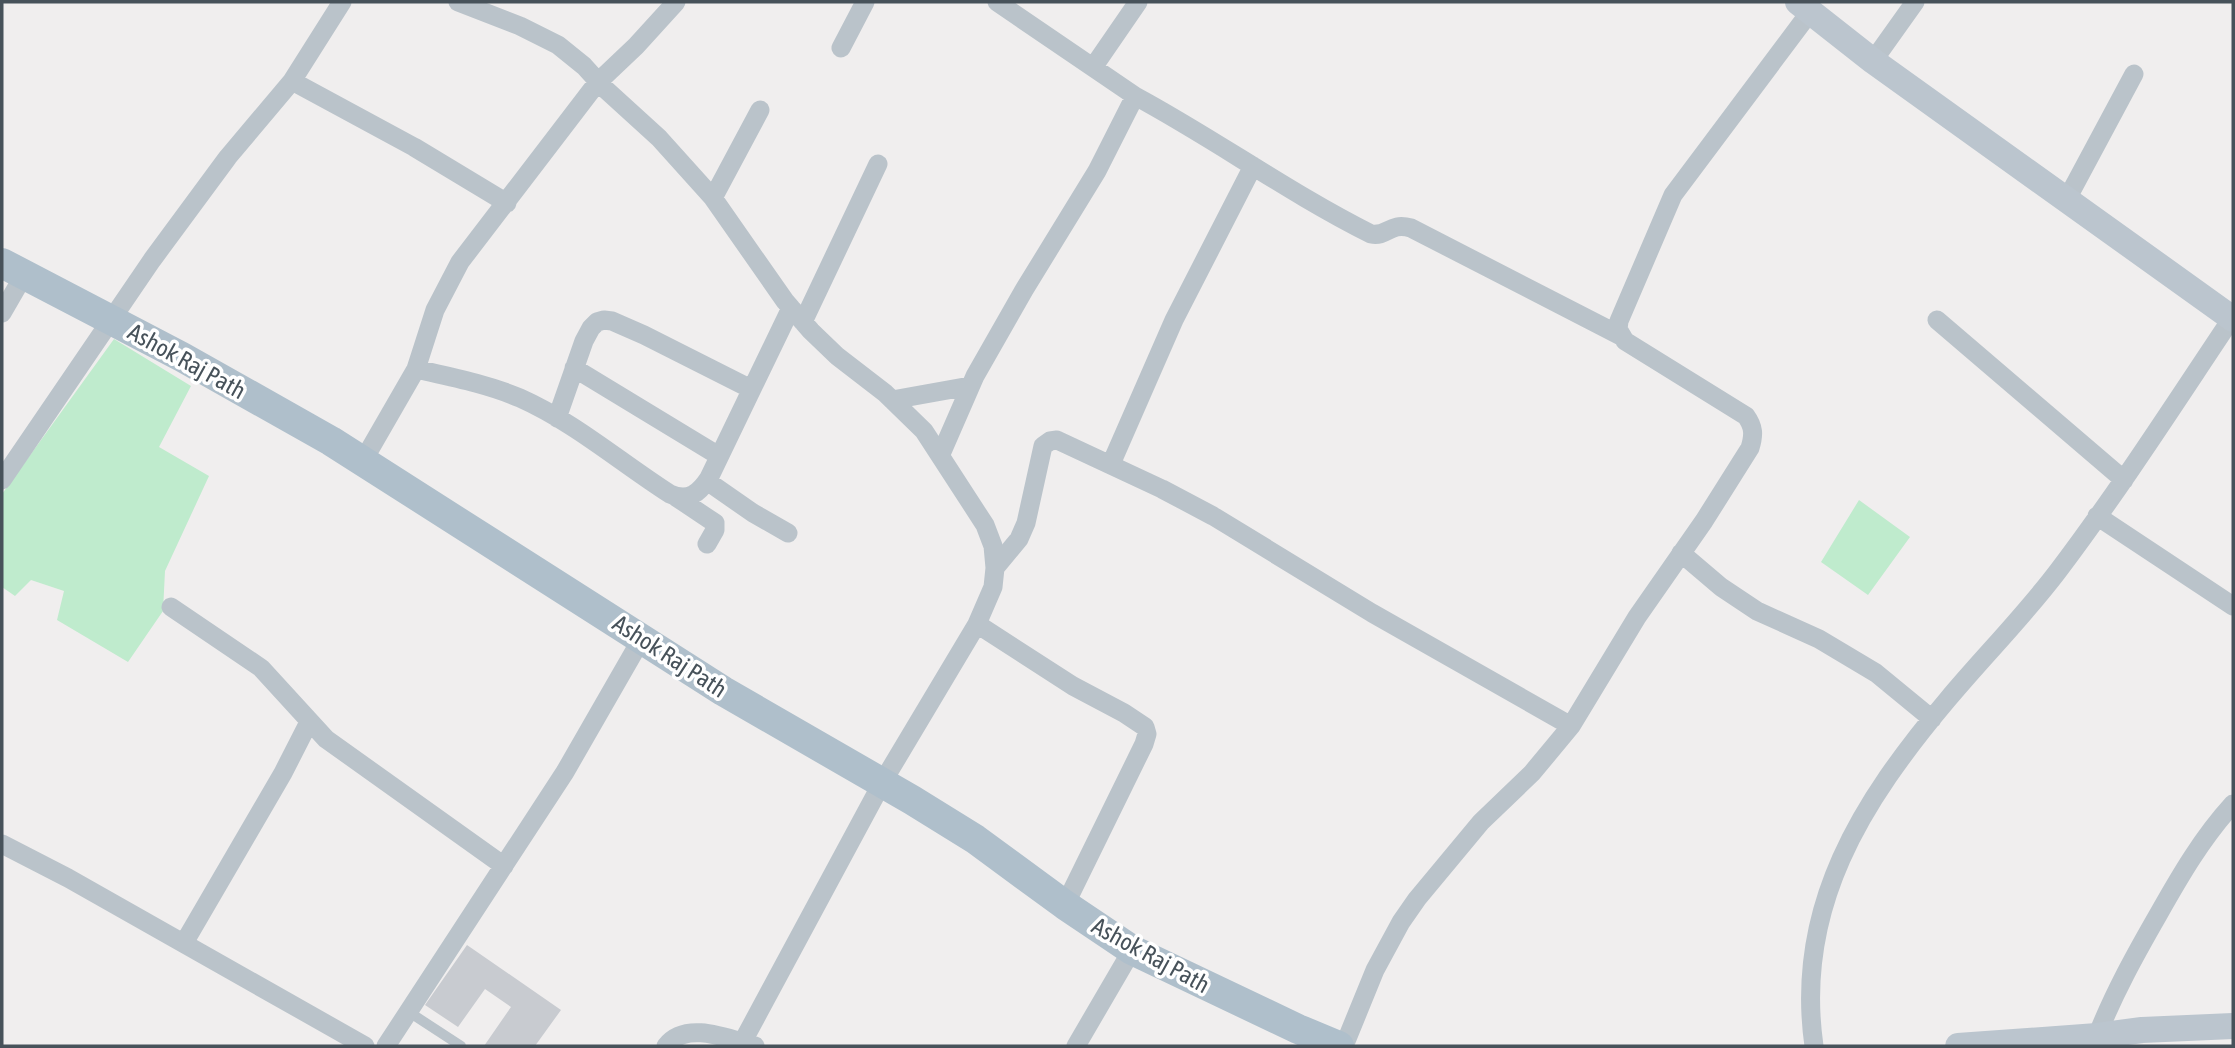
<svg xmlns="http://www.w3.org/2000/svg" width="2235" height="1048" font-family="'Asap Condensed',sans-serif">
	<style>
		.green { fill: #bfebcd }
		.building { fill: #c8cbd0 }
		.lines { fill: none; stroke-linecap: round; stroke-linejoin: round }
		.lane { stroke: #bac3ca; stroke-width: 10 }
		.street { stroke: #bac3ca; stroke-width: 19 }
		.secondary { stroke: #bbc5ce; stroke-width: 26 }
		.primary { stroke: #afbfcb; stroke-width: 30 }
		.labels { text-anchor: middle; dominant-baseline: central; stroke-width: 7; stroke-linejoin: round; paint-order: stroke }
		.street-label { font-size: 24px; fill: #47525a; stroke: #fff }
	</style>
	<rect width="100%" height="100%" fill="#f0eeee"/>
	<path class="green" d="M114,339l77,47 -32,61 50,29 -44,95 -2,40 -35,51 -71,-42 7,-29 -33,-11 -16,16 -13,-9v-93z
		M1859,500l51,37 -42,58 -47,-33z"/>
	<path class="building" d="M467,945l94,65 -26,36h-51l27,-39 -26,-18 -27,38 -33,-22z"/>
	<g class="lines">
		<path class="lane" d="M409,1012l52,34"/>
		<path class="street" d="M458,2l62,24 38,19 26,21 19,21 56,51 54,60 72,103 26,30 26,25 48,37 39,38 61,94 8,21 2,22 -2,19 -16,37 -95,159 -140,260
			M997,2l138,94
			M841,48l24,-46
			M1873,61l42,-59
			M1094,66l44,-64
			M292,81l122,66 93,56
			M713,198l47,-88
			M2067,199l67,-125
			M2,313l22,-38
			M1937,320l187,160
			M803,322l75,-158
			M574,368l145,88
			M416,369c35,8 71,15 104,29 54,24 100,64 150,96 19,8 29,-1 39,-16l82,-170
			M892,400l78,-14
			M557,418l27,-77 7,-13 6,-6 7,-2 8,1 32,14 107,54
			M941,454l34,-78 49,-86 73,-119 38,-75c80,43 154,97 236,138 17,3 18,-12 40,-6l210,108
			M363,461l53,-92 19,-59 25,-48 137,-179 39,-37 40,-44
			M1111,464l63,-144 79,-154
			M2,480l150,-220 76,-103 64,-76 50,-79
			M707,481l46,32 35,20
			M676,497l39,26v7l-8,14
			M2097,516l136,90
			M1681,553l40,34 36,24 62,28 57,34 56,46
			M995,568l24,-29 7,-16 17,-77 7,-5 7,-1 105,49 51,27 159,97 199,113
			M171,607l90,61 65,71 178,127
			M977,624l96,62 51,27 21,14 2,7 -3,10 -79,161
			M2,844l66,34 297,168
			M184,943l99,-170 26,-51
			M2097,1036c17,-43 38,-81 61,-121 22,-39 44,-77 75,-111
			M386,1046l179,-274 77,-134
			M666,1046c20,-26 63,-7 89,0
			M1076,1046l56,-96
			M1344,1046l31,-76 26,-48 16,-23 64,-77 51,-49 39,-47 66,-109 67,-96 46,-73c4,-13 4,-21 -4,-32l-121,-75 -7,-12 1,-8 54,-126 137,-183
			M1814,1046c-20,-139 48,-245 134,-347 36,-43 76,-83 110,-128 62,-82 117,-168 174,-253"/>
		<path class="secondary" d="M1798,2l75,59 360,258
			M1958,1046l139,-10 45,-6 91,-4"/>
		<path class="primary" d="M2,263l180,94 149,84 392,250 189,109 63,39 90,66 67,45 166,79 41,17"/>
	</g>
	<g class="labels">
		<g class="street-label">
			<text transform="translate(187 361) rotate(29)">Ashok Raj Path</text>
			<text transform="translate(670 656) rotate(33)">Ashok Raj Path</text>
			<text transform="translate(1151 955) rotate(29)">Ashok Raj Path</text>
		</g>
	</g>
	<rect width="2235" height="1048" fill="none" stroke="#47525a" stroke-width="7"/>
</svg>
